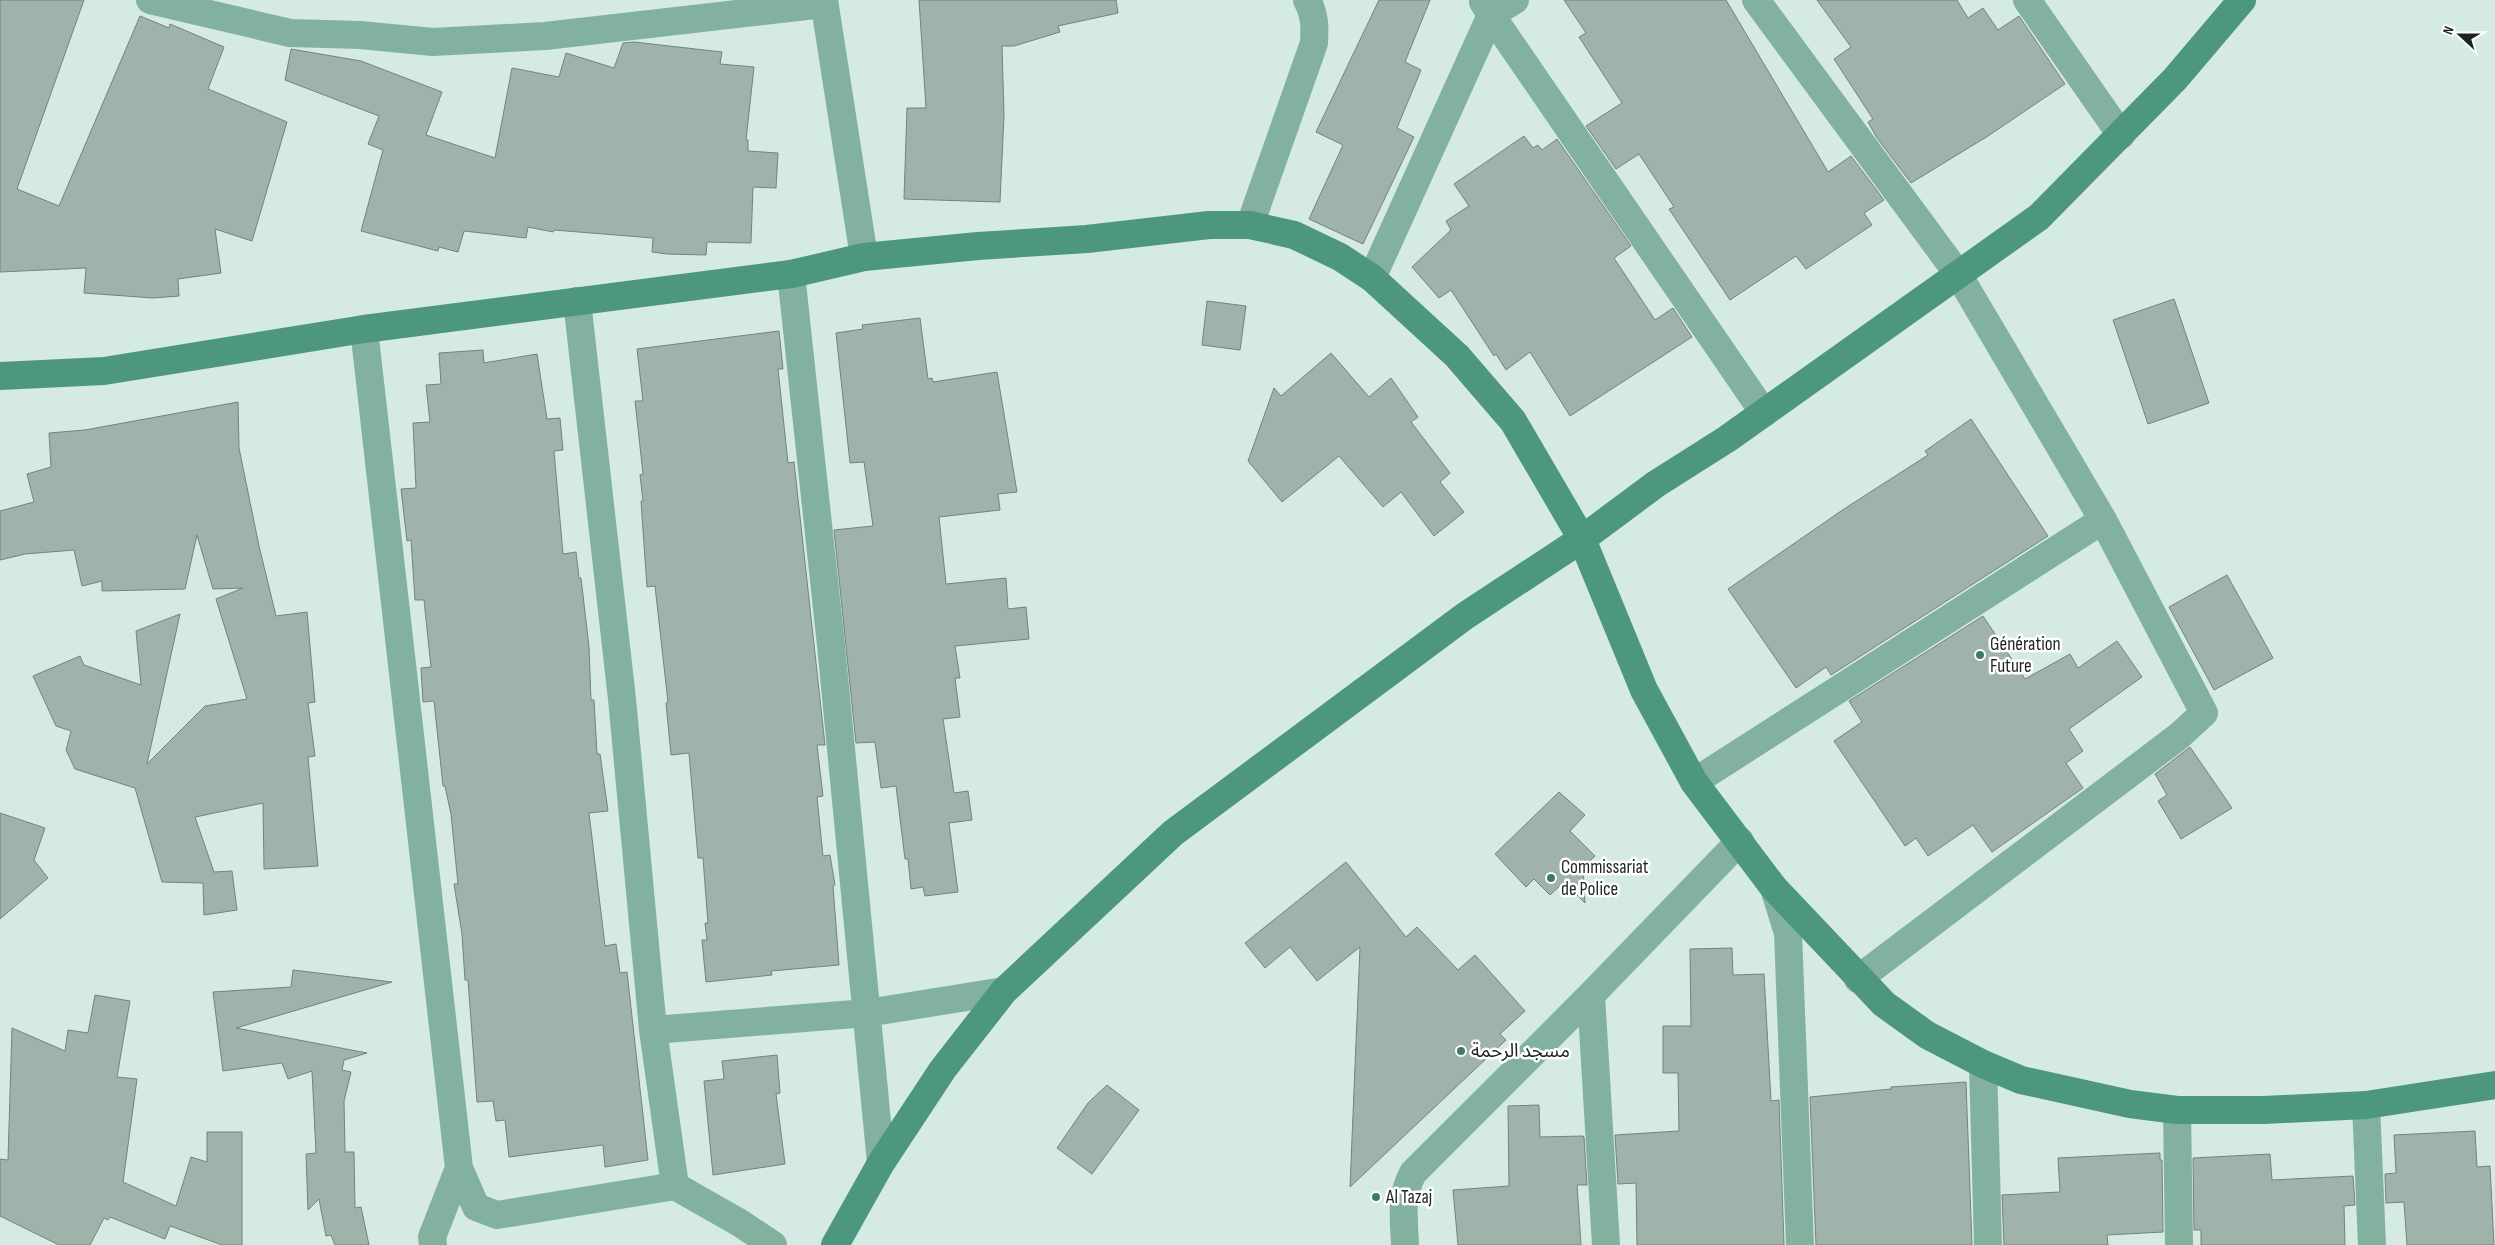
<svg xmlns="http://www.w3.org/2000/svg" width="2495" height="1245" font-family="'Sofia Sans Condensed','Noto Sans Arabic',sans-serif">
	<style>
		.building { fill: #9fb3ab; stroke: #71847d }
		.lines { fill: none; stroke-linecap: round; stroke-linejoin: round }
		.street { stroke: #83b19f; stroke-width: 28 }
		.secondary { stroke: #4c977e; stroke-width: 28 }
		.poi-dot { fill: #3d7a66; stroke: #fff; stroke-width: 2 }
		.labels { text-anchor: middle; dominant-baseline: central; stroke-width: 5; stroke-linejoin: round; paint-order: stroke }
		.poi-label { font-size: 19px; fill: #1c2320; stroke: #fff; text-anchor: start }
	</style>
	<rect width="100%" height="100%" fill="#d5eae2"/>
	<path class="building" d="M0,0h84l-67,189 42,17 81,-190 29,12 1,-4 54,23 -16,42 79,33 -35,119 -37,-12 6,44 -43,6 1,17 -26,2 -69,-5 2,-25 -86,4z
		M919,0h197l2,13 -60,13 2,6 -46,14h-12l2,69 -4,87 -96,-3 3,-91h19z
		M1379,0h51l-25,62 16,8 -24,58 17,9 -51,107 -54,-25 34,-74 -27,-13z
		M1564,0h162l102,172 23,-16 33,44 -20,13 8,12 -66,44 -10,-13 -66,44 -61,-91 5,-2 -35,-53 -23,15 -30,-43 36,-23 -43,-66 7,-4z
		M1817,0h140l11,18 15,-10 15,22 21,-14 46,68 -77,52 -77,47 -34,-45 -9,-16 5,-3 -39,-60 17,-12z
		M634,42l88,10 -2,12 34,3 -8,73h2v11l30,2 -2,35 -23,-1 -2,56 -44,-1 -1,13 -39,-1 -15,-2 1,-14 -99,-8 -1,2 -25,-5 -2,11 -62,-7 -6,21 -19,-5 -1,4 -77,-20 22,-81 -15,-6 11,-28 -94,-36 6,-31 70,12 81,31 -16,43 69,23 17,-90 47,9 7,-24 48,15 9,-25z
		M1524,136l9,12 5,-3 4,5 15,-11 74,107 -17,12 41,62 18,-12 19,29 -122,79 -40,-64 -24,18 -10,-16 -2,2 -43,-66 -12,8 -27,-31 39,-37 -5,-9 23,-15 -15,-22z
		M2174,299l35,104 -61,21 -35,-104z
		M1207,301l39,5 -6,44 -38,-5z
		M920,318l8,61 4,-1 1,4 64,-10 20,120 -19,2 2,16 -61,7 7,67 60,-6 2,31 18,-2 3,32 -74,7 5,32h-5l5,39 -17,2 11,74 14,-2 4,29 -23,3 9,69 -33,4 -2,-9 -12,2 -3,-30h-3l-9,-73 -15,2 -6,-46 -19,1 -22,-213 39,-4 -9,-64 -14,1 -14,-130 27,-4 -1,-4z
		M779,331l4,38h-5l10,94 6,-1 31,283h-8l6,51 -6,1 6,59 7,-1 5,30 -2,1 6,79 -68,6 1,4 -66,7 -4,-42h5l-2,-17h3l-5,-65h-5l-9,-105 -18,2 -5,-52 2,-1 -13,-116 -8,1 -6,-86h2l-3,-26 3,-1 -8,-73h8l-6,-52z
		M483,350l1,13 53,-9 10,65 13,-1 3,32 -9,1 9,103 13,-2 3,26h2l8,69 2,53h3l3,54h3l8,57 -19,2 16,133 11,-2 4,29 7,-1 21,188 -43,7 -2,-22 -94,12 -4,-37 -9,1 -3,-20 -16,1 -9,-122h-3l-3,-46 -8,-50h4l-7,-70 -6,-28h-2l-9,-85 -11,1 -2,-34 10,-1 -7,-67h-9l-4,-60 -4,1 -6,-52 15,-1 -3,-65 17,-1 -4,-37 15,-1 -2,-31z
		M1331,353l38,44 22,-19 27,39 -7,5 39,51 -10,9 24,30 -30,24 -33,-44 -18,15 -44,-51 -57,46 -34,-41 26,-73 7,8z
		M238,402l1,46 20,98 17,70 31,-4 8,90 -7,1 7,53 -7,1 10,109 -54,3 -1,-66 -68,14 19,55 18,-1 5,39 -33,5 -1,-32 -41,-1 -27,-94 -60,-19 -9,-19 5,-19 -15,-5 -23,-50 47,-20 4,9 57,20 -5,-54 44,-17 -33,150 58,-58 42,-7 -31,-100 27,-11 -30,1 -16,-54 -12,54 -83,2v-10l-20,5 -8,-36 -49,4 -25,6v-49l34,-9 -7,-28 24,-7 -2,-34 36,-3z
		M1971,419l77,117 -217,139 -5,-8 -30,21 -68,-99 116,-80 84,-54 -3,-4z
		M2227,575l46,83 -59,32 -45,-83z
		M1983,616l42,63 45,-25 8,14 39,-27 25,36 -73,52 14,22 -17,12 17,25 -91,64 -19,-27 -45,31 -12,-18 -11,8 -71,-105 28,-19 -13,-21z
		M2190,747l42,61 -51,31 -23,-38 9,-6 -12,-21z
		M1559,792l26,23 -15,16 25,25 -12,12 2,35 -21,-21 -14,13 -16,-16 -8,8 -31,-33z
		M0,813l45,15 -11,32 14,18 -48,41z
		M1346,862l60,75 11,-10 41,43 17,-15 50,56 -25,23 6,6 -156,147 10,-240 -43,34 -27,-34 -25,21 -20,-25z
		M1732,948l1,27 31,-1 7,127 8,-1 5,145h-147l-1,-62 -18,1 -3,-49 64,-4 -1,-58h-15v-47h28l-1,-77z
		M293,970l99,12 -156,46 131,25 -23,7 -2,10 9,2 -7,29 1,51h9l1,56 6,-1 8,38h-34l-4,-10 -5,1 -7,-37 -11,11 -2,-56 10,-1 -4,-82 -24,8 -6,-16 -59,8 -10,-79 78,-5z
		M95,995l35,6 -13,76 20,2 -14,103 53,24 15,-49 16,5v-30h35v113h-20l-52,-19 -5,13 -55,-22 -2,3 -4,-2 -14,27h-31l-59,-29v-57l8,1 4,-132 53,23 3,-21 20,3z
		M777,1055l3,38 -4,1 9,70 -72,11 -9,-94 20,-2 -2,-18z
		M1966,1082l6,163h-156l-6,-148 81,-8v-2z
		M1107,1085l32,25 -47,64 -35,-26 31,-45z
		M1539,1105l1,32 43,-1 1,1 3,48h-10l4,60h-123l-5,-55 56,-4 -1,-80z
		M2475,1131l2,36 13,-1 4,79h-87l-3,-43 -18,1 -1,-29 11,-1 -2,-38z
		M2160,1153v7h2l1,72 -56,3 1,10h-104l-2,-50 58,-3 -2,-34z
		M2270,1154l2,26 81,-4 2,29 -11,1 1,39h-144v-15h-7l-1,-72z"/>
	<g class="lines">
		<path class="street" d="M150,0l140,33 70,2 73,7 112,-6 279,-32
			M824,0l40,257
			M1515,0l-24,15 273,398
			M1756,0l202,274 145,246 101,193 -25,23 -321,243
			M2027,0l94,135
			M1250,225l64,-182c1,-16 1,-29 -7,-43
			M791,274l40,371 50,518
			M1372,278l119,-263 -8,-13
			M577,301l45,398 31,331 22,156
			M364,329l95,839 17,39 21,8 178,-29 65,37 33,22
			M1694,782l409,-262
			M1774,888l14,45 12,312
			M1591,995l15,250
			M653,1030l214,-17 137,-22
			M1983,1064l5,181
			M2366,1105l6,140
			M2177,1110l2,135
			M433,1245l-1,-8 27,-69
			M1405,1245c-1,-27 -5,-48 8,-72l178,-178 149,-154"/>
		<path class="secondary" d="M0,376l104,-5 260,-42 427,-55 73,-17 114,-11 109,-7 122,-14h41l44,10 46,22 32,21 85,78 56,65 69,118 62,151 50,92 80,106 110,116 43,31 56,29 38,16 109,24 47,6h87l102,-5 129,-20
			M835,1245l46,-82 62,-94 61,-78 169,-158 292,-217 117,-77 74,-55 71,-45 312,-222 136,-138 67,-79"/>
	</g>
	<g class="poi-dot">
		<circle cx="1980" cy="655" r="5"/>
		<circle cx="1551" cy="878" r="5"/>
		<circle cx="1461" cy="1051" r="5"/>
		<circle cx="1376" cy="1197" r="5"/>
	</g>
	<g class="labels">
		<g class="poi-label">
			<text x="1990" y="644">Génération<tspan x="1990" dy="22">Future</tspan></text>
			<text x="1561" y="867">Commissariat<tspan x="1561" dy="22">de Police</tspan></text>
			<text x="1471" y="1051">مسجد الرحمة</text>
			<text x="1386" y="1197">Al Tazaj</text>
		</g>
	</g>
	<g transform="translate(2460 35) rotate(291)" stroke="#ffffff" stroke-width="4" paint-order="stroke">
	<path d="M0-4L9 19L0 12L-9 19Z" fill="#1c2320"/>
	<text y="-8" font-size="14" font-weight="bold" text-anchor="middle" fill="#1c2320">N</text>
	</g>
</svg>
